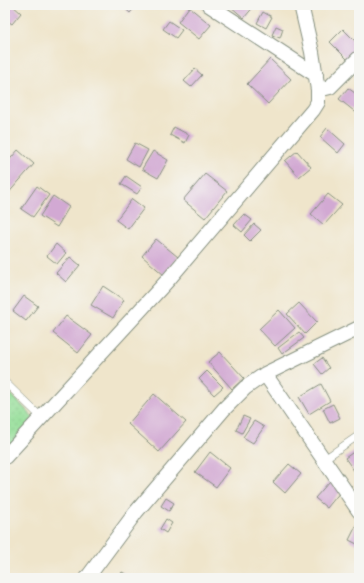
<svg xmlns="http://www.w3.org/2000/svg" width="364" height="583" font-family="'Indie Flower',sans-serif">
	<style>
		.grass { fill: url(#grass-dots); stroke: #5a8e67 }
		.building { fill: #d2a9d3 }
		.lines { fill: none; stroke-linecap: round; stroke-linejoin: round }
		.service-casing { stroke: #879180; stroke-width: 8 }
		.minor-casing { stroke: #879180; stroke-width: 16 }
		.service { stroke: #fff; stroke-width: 7 }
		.minor { stroke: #fff; stroke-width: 14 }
	</style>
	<defs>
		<pattern id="grass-dots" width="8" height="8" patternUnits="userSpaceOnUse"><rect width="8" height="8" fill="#96df9a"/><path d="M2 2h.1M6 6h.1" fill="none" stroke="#81c085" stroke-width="1.8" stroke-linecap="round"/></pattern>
	</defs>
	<rect width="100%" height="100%" fill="#f6f6f2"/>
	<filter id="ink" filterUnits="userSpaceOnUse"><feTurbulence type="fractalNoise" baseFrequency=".025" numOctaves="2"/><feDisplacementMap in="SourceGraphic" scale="8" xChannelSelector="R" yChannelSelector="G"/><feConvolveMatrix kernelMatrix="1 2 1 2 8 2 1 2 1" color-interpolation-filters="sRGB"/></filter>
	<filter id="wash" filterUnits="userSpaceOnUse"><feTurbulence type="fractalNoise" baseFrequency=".012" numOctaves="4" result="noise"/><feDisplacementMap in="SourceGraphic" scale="16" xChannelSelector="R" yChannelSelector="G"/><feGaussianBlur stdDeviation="0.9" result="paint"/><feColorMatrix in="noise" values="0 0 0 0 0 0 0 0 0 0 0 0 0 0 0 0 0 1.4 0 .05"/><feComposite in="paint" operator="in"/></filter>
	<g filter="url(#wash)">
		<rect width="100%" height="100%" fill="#efe5cb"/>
		<path class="grass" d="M5,388l30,31 -30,32z"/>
		<g id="blocks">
			<path class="building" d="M6,5h6l9,8 -9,11 -7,-5v-13z
				M121,5h14l1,1 -6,7z
				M231,5h24l-11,13 -14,-12z
				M189,7l22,18 -12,14 -21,-17z
				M263,12l9,5 -6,11 -9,-5z
				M169,21l13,9 -6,8 -13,-9z
				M276,26l7,3 -3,9 -8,-3z
				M343,29l16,16v4l-11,11 -18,-18z
				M270,59l21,20 -23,25 -21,-20z
				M195,69l7,6 -11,12 -7,-6z
				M348,88l11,8v19l-20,-16z
				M174,127l15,8 -4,8 -15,-8z
				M327,128l18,16 -7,9 -18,-16z
				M135,143l13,7 -9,17 -13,-8z
				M18,150l16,14 -29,33v-32z
				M153,151l15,9 -10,18 -16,-9z
				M297,151l14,16 -12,10 -14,-16z
				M205,174l22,17 -22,27 -22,-18z
				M126,176l16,11 -5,7 -16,-10z
				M37,186l12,9 -16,22 -12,-8z
				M328,194l14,11 -18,20 -13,-11z
				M53,196l16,11 -12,20 -17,-11z
				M132,199l12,9 -16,21 -12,-9z
				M244,214l8,6 -10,12 -8,-7z
				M254,224l7,6 -11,11 -6,-6z
				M156,239l22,18 -14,18 -22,-19z
				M56,244l10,9 -9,11 -10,-8z
				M70,257l10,8 -14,17 -10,-9z
				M103,286l21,14 -11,18 -22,-13z
				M24,296l14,10 -12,15 -13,-10z
				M299,303l18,19 -12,12 -18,-20z
				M279,310l16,18 -20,18 -16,-17z
				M66,316l26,19 -14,18 -25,-20z
				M299,332l5,6 -22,16 -4,-6z
				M220,352l24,26 -12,11 -24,-27z
				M322,358l7,10 -7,6 -8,-10z
				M207,371l16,16 -9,8 -15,-16z
				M321,384l9,17 -21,13 -10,-17z
				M154,394l32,28 -27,30 -31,-28z
				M333,404l7,14 -10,5 -7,-14z
				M243,416l7,3 -8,14 -6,-3z
				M254,421l10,6 -11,16 -10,-6z
				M359,448v21l-4,3 -10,-14z
				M210,452l20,16 -14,19 -21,-15z
				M289,464l12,10 -16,19 -12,-11z
				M330,481l11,10 -14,17 -12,-10z
				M166,498l8,5 -5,8 -8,-5z
				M166,519l6,4 -6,10 -6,-4z
				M356,526l3,1v18l-10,-5z
				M122,572l11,6h-14z"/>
		</g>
	</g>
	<g filter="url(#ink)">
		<use href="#blocks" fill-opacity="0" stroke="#879180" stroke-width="1"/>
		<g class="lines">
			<defs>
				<path id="service" d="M5,382l36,35
					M323,460l36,-25"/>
				<path id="minor" d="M209,5l107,70
					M318,90l12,-3 29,-29
					M265,374l94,137
					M5,457l163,-177 145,-170 5,-8v-12l-6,-38 -11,-47
					M87,578l49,-66 88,-103 21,-21 20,-14 94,-46"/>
			</defs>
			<use href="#service" class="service-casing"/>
			<use href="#minor" class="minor-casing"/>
			<use href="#service" class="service"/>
			<use href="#minor" class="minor"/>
		</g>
	</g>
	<rect width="364" height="583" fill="none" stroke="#f6f6f2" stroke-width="20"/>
</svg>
